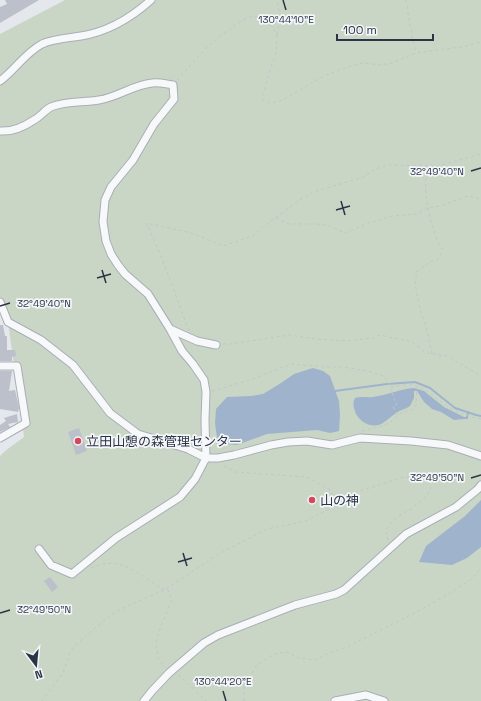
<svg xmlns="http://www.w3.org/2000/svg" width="481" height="701" font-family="'Space Grotesk','Noto Sans JP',sans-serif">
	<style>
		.green { fill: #c9d6c5 }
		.water { fill: #9fb4cc }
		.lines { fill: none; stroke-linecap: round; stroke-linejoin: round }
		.stream { stroke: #9fb4cc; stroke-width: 2 }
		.building { fill: #bbc0ca }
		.minor-casing { stroke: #a9aeb7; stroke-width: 9 }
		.path { stroke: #c2c5cb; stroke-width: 1; stroke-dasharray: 3 3; stroke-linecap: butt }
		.minor { stroke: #f7f8fa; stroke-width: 7 }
		.ticks { fill: none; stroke: #2b3445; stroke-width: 1.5 }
		.poi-dot { fill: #d1495b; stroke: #f4f6f9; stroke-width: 1.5 }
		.labels { text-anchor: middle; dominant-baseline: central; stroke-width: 3.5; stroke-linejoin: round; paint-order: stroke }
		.poi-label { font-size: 13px; fill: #2b3445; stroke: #f4f6f9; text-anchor: start }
		.ticks-label { font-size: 10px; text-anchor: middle; fill: #2b3445; stroke: #f4f6f9; stroke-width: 3.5; stroke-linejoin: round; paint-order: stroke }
	</style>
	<rect width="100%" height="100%" fill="#e4e7ec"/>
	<path class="green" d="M65,0h416v701h-481v-245l5,-5 19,-14 -16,-115 -8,-20v-268z"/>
	<path class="water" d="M313,368l10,3 7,5 9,25 1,14 -1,16 -9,2 -13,-3 -50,4 -30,11 -13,-1 -7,-6 -2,-15 1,-14 11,-12 24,-1 12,-2 18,-11 13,-9z
		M414,388l10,3 20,16 20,10v2l-10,1 -13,-8 -9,-3 -8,-7 -7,-11h-3v7l-4,8c-4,3 -10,4 -14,7 -11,8 -17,17 -31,10 -4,-2 -7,-6 -9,-9 -2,-5 -4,-11 -1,-16 6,-2 12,0 18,-1 14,-2 27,-8 41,-9z
		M481,500v47l-14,11 -15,7 -33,-3 7,-16 39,-30z"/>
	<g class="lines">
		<path class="stream" d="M335,391l52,-7 28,-2 15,6 25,20 21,7 5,1
			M464,418h3l1,-6"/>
	</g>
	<path class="building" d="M5,0h34l-39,23v-16l7,-3z
		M0,325h3l2,11h2v14h8l1,6 -4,1v4h-12z
		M0,371h12l-3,20 6,-1 4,18 -1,4 -18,-3z
		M17,414l1,8 -10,2 2,3 -10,5v-7l6,-4 -2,-3z
		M79,428l8,23 -11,4 -8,-23z
		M50,577l8,10 -6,5 -8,-11z"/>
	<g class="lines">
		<defs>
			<path id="minor" d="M0,81c15,-11 25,-28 42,-37 10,-5 27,-6 39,-8 26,-4 50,-18 70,-36
				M0,131c12,1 25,-5 34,-11 6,-3 11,-10 17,-13 16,-7 32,-4 48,-7 19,-3 34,-15 53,-17 6,-1 14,1 21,2l1,14 -20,25 -21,36 -22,27 -6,13 -2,22 3,19 5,13 7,11 7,9 23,20 22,35
				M0,302l8,20 33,18 32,25 37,48 28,21 50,15 18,9h12l16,-3 37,-10 17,-3 19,-1 25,4 28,-7 51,3 37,4 33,11
				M0,366h17l9,57 -26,15
				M39,549l12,16 21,9 44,-36 64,-41 15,-18 11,-21 -1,-38 1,-28 -2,-12 -11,-16 -11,-13 -12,-22 27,12 19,4
				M144,701l8,-10 17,-18 35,-30 14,-8 77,-30 41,-11 8,-4 62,-56 50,-27 22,-18 3,-4
				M335,701l31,-6 18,6"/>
		</defs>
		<use href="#minor" class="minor-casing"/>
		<path class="path" d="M406,0c3,18 5,35 10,52
			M277,35l3,-19 -3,-16
			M177,80l32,-35 27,-21 13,-7h9l5,2 10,8 4,9 -1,16 -13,42v6l7,3 10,-2 19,-10 12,-8 15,-8 22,-8 14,-4 18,2 12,-2 24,-10 21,-3 25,-3 19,-5
			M427,166c-4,24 1,48 9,71 2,5 5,9 7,14l-5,8 -6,2 -15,10 -2,12 5,27 6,16 6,28
			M276,218l13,6h25l13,1 18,8 24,-10 24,-7 24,-2 11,-6 12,-2 28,-10 13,3
			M190,330l-2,-1c-13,-36 -25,-71 -42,-106l46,10 31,13 30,-10 6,-6 42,-31 12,-7 51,-15 11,-8 14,-4 49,1 43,-12
			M223,344h7l60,-9 26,4 30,2 26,-3 8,-3 32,7 14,11 21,3 34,20
			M391,387c6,0 14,-3 21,-2 12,2 20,10 29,17 12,9 25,14 40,17
			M212,391l38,-11 41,-16 35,3h17l24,4 15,4 7,8 1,4 3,6h-1l3,5 -1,1 3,5 -4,3 5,8
			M362,431l20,-5 9,-4 7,-7 5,-3 11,-3 2,-4 1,-19
			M332,500l68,-22 17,-2 11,3 3,8 -4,9 -16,13 -13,7 -6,6 -6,8 2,11
			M91,568c7,-3 15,-5 22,-5 17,2 37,18 51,27h4l4,10 -11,26 -5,15 2,17 7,10
			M178,676h2l26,25
			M42,701l21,-28 8,-23 20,-19 24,-19 49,-22 55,-36 48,-25 39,-8 25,-13 1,-17 -25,-14 -71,-5 -15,-7
			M244,701v-14l13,-22 17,-11 13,-2 11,6 17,2 10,-5 22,-8 66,-33 39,-22 18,-12 11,-11"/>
		<use href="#minor" class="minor"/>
	</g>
	<path class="ticks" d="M283,0l3,10M471,171l10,-3M341,201l4,14M336,210l14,-4M102,270l4,13M97,278l14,-4M0,306l10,-3M471,478l10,-3M183,553l4,13M178,562l14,-4M0,613l10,-3M223,691l3,10"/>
	<g class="poi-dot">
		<circle cx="78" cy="441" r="4"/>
		<circle cx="312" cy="500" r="4"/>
	</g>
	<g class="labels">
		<g class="poi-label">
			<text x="86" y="441">立田山憩の森管理センター</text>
			<text x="320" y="500">山の神</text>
		</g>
	</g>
	<g class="ticks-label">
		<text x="286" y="23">130°44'10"E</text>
		<text x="437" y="175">32°49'40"N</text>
		<text x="44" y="307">32°49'40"N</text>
		<text x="437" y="481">32°49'50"N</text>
		<text x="44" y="613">32°49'50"N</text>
		<text x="223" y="685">130°44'20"E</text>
	</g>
	<g transform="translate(36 665) rotate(164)" stroke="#f4f6f9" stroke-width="3" paint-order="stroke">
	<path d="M0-3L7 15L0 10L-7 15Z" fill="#2b3445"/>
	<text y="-6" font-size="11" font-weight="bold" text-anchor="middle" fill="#2b3445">N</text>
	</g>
	<path d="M337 34v6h96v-6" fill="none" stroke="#2b3445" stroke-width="2"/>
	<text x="343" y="34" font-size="12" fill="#2b3445" stroke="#f4f6f9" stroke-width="3" paint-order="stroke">100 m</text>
</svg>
